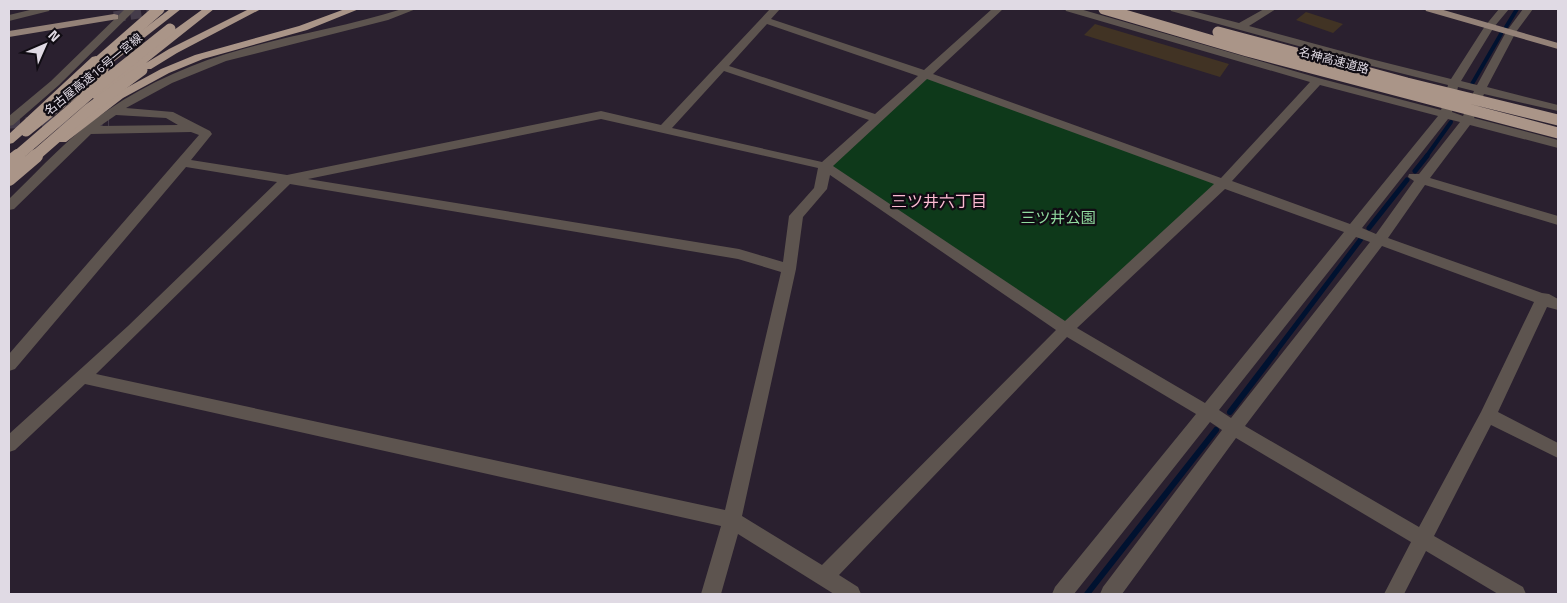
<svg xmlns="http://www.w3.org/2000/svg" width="1567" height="603" font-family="'Titillium Web','Noto Sans JP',sans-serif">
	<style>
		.green { fill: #0e391a }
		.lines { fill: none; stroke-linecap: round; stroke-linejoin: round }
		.stream-far2 { stroke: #001230; stroke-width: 4 }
		.stream-far1 { stroke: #001230; stroke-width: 5 }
		.stream { stroke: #001230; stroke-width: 6 }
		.building { fill: #413324 }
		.minor-tunnel { stroke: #453c4a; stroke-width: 11; stroke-dasharray: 11 5.5; stroke-linecap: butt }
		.major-tunnel { stroke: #453c4a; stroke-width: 11; stroke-dasharray: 11 5.5; stroke-linecap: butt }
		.minor { fill: #5d544f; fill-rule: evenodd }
		.major { fill: #948278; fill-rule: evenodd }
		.highway { fill: #aa9588; fill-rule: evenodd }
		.highway-bridge-far1 { stroke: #aa9588; stroke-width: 11 }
		.highway-bridge { stroke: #aa9588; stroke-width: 14 }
		.labels { text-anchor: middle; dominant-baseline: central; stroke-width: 4.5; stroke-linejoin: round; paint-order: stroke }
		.far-street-label { font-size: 12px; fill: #e0dae4; stroke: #100c13 }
		.park-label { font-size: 15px; fill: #91db9f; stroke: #100c13 }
		.neighbourhood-label { font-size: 16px; fill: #fbbad1; stroke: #100c13 }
	</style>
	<rect width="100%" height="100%" fill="#2a202f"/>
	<path class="green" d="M926,75l297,108 -157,146 -241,-163z"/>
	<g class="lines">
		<path class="stream-far2" d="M1506,27l11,-18
			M1472,84l29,-50
			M1426,157l25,-35"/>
		<path class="stream-far1" d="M1415,171l12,-15
			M1369,228l38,-48
			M1274,354l87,-115"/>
		<path class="stream" d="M1230,412l45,-59
			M1087,594l129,-164"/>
	</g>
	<path class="building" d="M1306,12l37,12 -10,9 -37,-13z
		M1095,24l134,40 -9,13 -136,-42z"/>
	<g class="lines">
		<path class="minor-tunnel" d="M9,123l100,-2"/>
		<path class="major-tunnel" d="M114,17l50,-8"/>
		<path class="minor" d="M34,9h16l-1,2 -40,10v-6z
			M125,9h11l-77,76 -46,40 -4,1v-10l42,-35z
			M402,9h14l-28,11 -162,41 -54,22 -46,25 47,4 37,19 2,3 -21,26 96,15 314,-64 60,14 109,-116h10l-9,10 153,51 68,-61h11l-70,65 288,104 89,-96 -244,-71 -1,-2h15l242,70 119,31 7,-25 -84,-21 -193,-53 -1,-2h15l54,14 25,-14h12l-27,17 122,33 80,20 34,-53 14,-17h10l-15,18 -33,54 16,4 29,-53 17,-23h10l-17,23 -29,55 71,18v6l-74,-17 -10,24 84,22v8l-88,-23 -40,53 128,38v9l-133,-40 -37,53 154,55 7,1 9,5v11l-11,-3 -49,105 60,31v15l-67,-33 -57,111 89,51 3,7h-28l-72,-43 -22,43h-20l27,-52 -175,-104 -114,156h-22l3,-7 119,-157 -12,-8 -136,172h-22l3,-7 141,-173 -129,-77 -228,238 19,12 3,7h-27l-96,-60 -17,60h-20l20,-68 -636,-142 -70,66 -6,2v-18l119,-108 149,-144 -91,-15 -171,202 -6,2v-17l190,-219 -8,-3 -100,2 -77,75 -5,1v-11c32,-31 62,-65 99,-89 41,-28 87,-48 135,-61 52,-15 106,-23 159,-40zM767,24l151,52 -43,38 -146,-48zM724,71l145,49 -47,42 -150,-34zM927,79l287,105 -149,137 -232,-155zM1320,85l118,31 -88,108 -118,-43zM1458,87l16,4 -11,25 -11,-4zM116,115l50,3 12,7 -78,1zM601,119l217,49 -4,20 -25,28 -6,46 -44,-13 -431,-70zM1448,119l12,3 -41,52h-10l-1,3 6,4 -38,53 -14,-6zM830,175l226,155 -234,235 -80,-49 54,-247 7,-52 24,-28zM290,184l448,75 43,13 -56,238 -629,-136zM1225,189l119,43 -139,171 -128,-75zM1356,237l14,5 -139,176 -12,-8zM1382,246l152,56 -53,110 -62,115 -174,-101z"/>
		<path class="major" d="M1425,9h15l118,34v6l-132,-38z
			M114,14l4,1v4l-109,18v-6z"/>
		<path class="highway" d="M170,9h11l-83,65h-8l-2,-2 -45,42 -1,4 -29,25 -4,1v-10l83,-77 4,-1 5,3 -6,7z
			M203,9h11l-68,54 23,-14 80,-40h12l-84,44 -26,16h-8l-1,-3 -40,33h-8l-2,-2 2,-2 69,-57z
			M345,9h14l-52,21 -104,29 -34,14 -46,25 -57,44h-8l-2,-3 59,-45 46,-25 34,-14 104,-29z"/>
		<path class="highway-bridge-far1" d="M1104,9l143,42 311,82
			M1218,32l189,51 151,37
			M87,72l72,-63
			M26,131l77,-62
			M16,157l80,-69 74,-59
			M34,157l55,-48 53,-39"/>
		<path class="highway-bridge" d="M9,163l9,-7
			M9,179l27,-23"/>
	</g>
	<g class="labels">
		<g class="far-street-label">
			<text transform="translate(1334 60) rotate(15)">名神高速道路</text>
			<text transform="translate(93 74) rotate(-39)">名古屋高速16号一宮線</text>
		</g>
		<g class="park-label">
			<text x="1058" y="217">三ツ井公園</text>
		</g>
		<g class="neighbourhood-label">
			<text x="939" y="201">三ツ井六丁目</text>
		</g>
	</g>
	<rect width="1567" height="603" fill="none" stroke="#e0dae4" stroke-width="20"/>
	<g transform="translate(45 45) rotate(45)" stroke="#100c13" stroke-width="4" paint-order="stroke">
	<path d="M0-4L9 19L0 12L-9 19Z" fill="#e0dae4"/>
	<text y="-8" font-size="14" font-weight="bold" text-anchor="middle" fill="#e0dae4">N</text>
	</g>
</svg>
